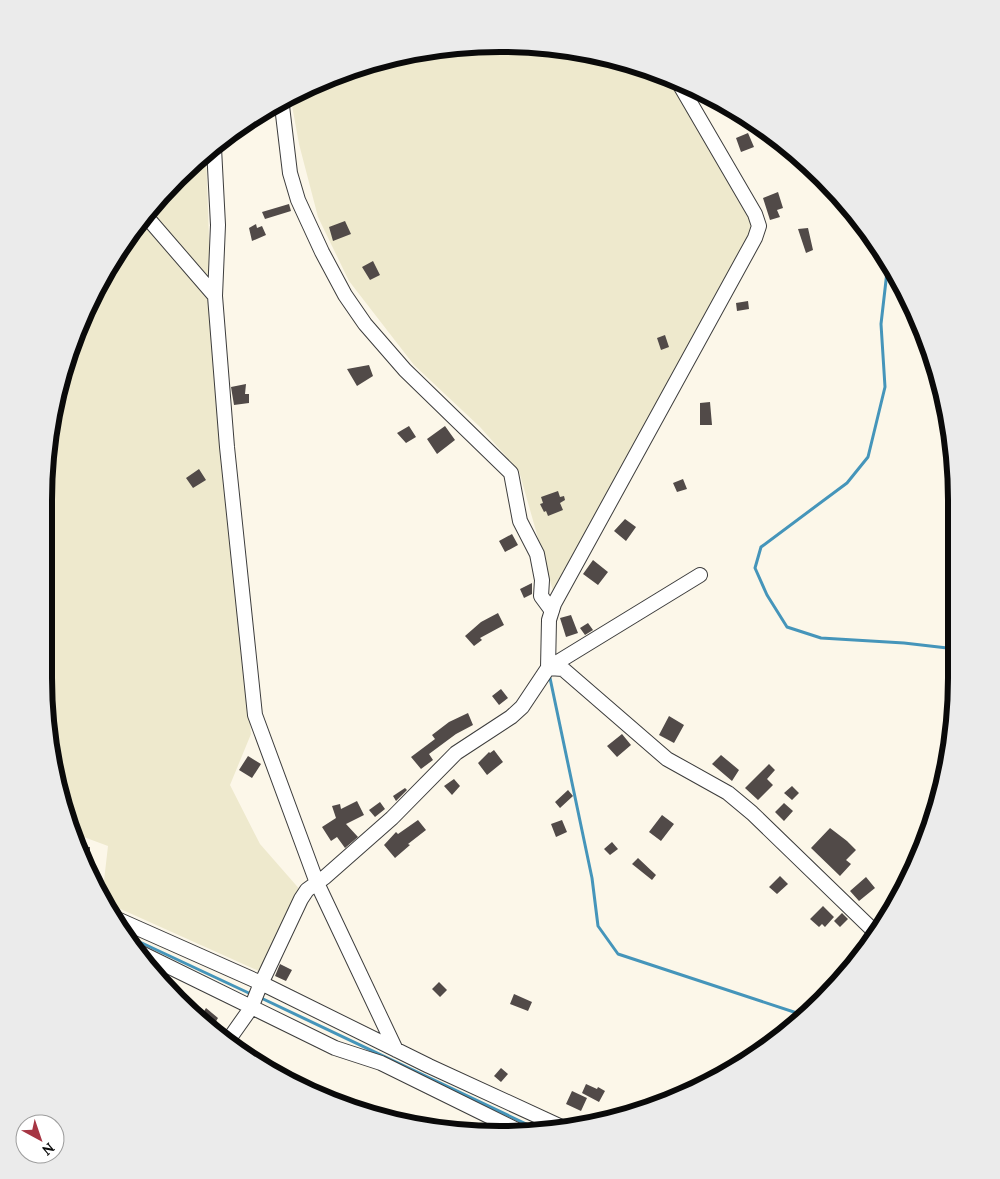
<svg xmlns="http://www.w3.org/2000/svg" width="1000" height="1179" font-family="Lora,serif">
	<style>
		.farmland { fill: #eee9cd }
		.lines { fill: none; stroke-linecap: round; stroke-linejoin: round }
		.stream { stroke: #4595ba; stroke-width: 3 }
		.building { fill: #514a48 }
		.minor-casing { stroke: #3d3d3d; stroke-width: 16 }
		.minor { stroke: #fff; stroke-width: 14 }
		.rim { fill: none; stroke: #0a0a0a; stroke-width: 6 }
	</style>
	<rect width="100%" height="100%" fill="#fcf7e9"/>
	<path class="farmland" d="M500,44l89,9 85,25 84,148 -203,372 -36,-127 -39,-44 -66,-62 -65,-84 -31,-64 -19,-73 -8,-44 35,-22 85,-26z
		M206,153l5,143 40,438 -21,51 30,59 42,48 -41,80 -156,-70 -3,-4 6,-52 -35,-13 -14,-36 -15,-118 4,-238 43,-143 47,-76 61,-65z"/>
	<g class="lines">
		<path class="stream" d="M888,263l-7,61 4,63 -17,70 -21,26 -86,64 -6,21 12,27 20,32 34,11 83,5 52,6
			M550,678l42,200 6,48 20,28 185,61
			M129,937l124,58
			M259,997l282,134"/>
	</g>
	<path class="building" d="M748,133l6,14 -13,5 -5,-14z
		M778,192l5,16 -6,2 3,7 -10,3 -7,-22z
		M289,204l2,7 -26,8 -3,-7z
		M345,221l6,13 -18,7 -4,-14z
		M256,224l1,4 5,-2 4,9 -14,6 -3,-13z
		M808,228l5,22 -7,3 -8,-24z
		M373,261l7,14 -10,5 -8,-13z
		M748,301l1,8 -12,2 -1,-8z
		M665,335l4,12 -8,3 -4,-12z
		M369,365l4,11 -16,10 -10,-17z
		M246,384l-1,10h4v9l-15,2 -3,-18z
		M710,402l2,23h-12v-22z
		M409,426l7,11 -10,6 -9,-10z
		M445,426l10,14 -18,14 -10,-15z
		M199,469l7,11 -13,8 -7,-10z
		M683,479l4,10 -10,3 -4,-9z
		M558,491l2,6 4,-1 1,4 -5,3 3,7 -15,6 -2,-5 -2,1 -4,-8 3,-1 -2,-6z
		M625,519l11,8 -10,14 -12,-10z
		M512,534l6,11 -13,7 -6,-11z
		M593,560l15,12 -10,13 -15,-11z
		M532,583v11l-8,4 -4,-9z
		M498,613l6,12 -24,13 2,2 -8,6 -9,-10 16,-14z
		M571,615l7,18 -12,4 -6,-19z
		M588,623l5,7 -8,5 -5,-7z
		M501,689l7,9 -9,7 -7,-9z
		M468,713l5,12 -17,9 -27,20 4,6 -12,9 -10,-12 24,-18 -3,-4 17,-13z
		M669,716l15,9 -10,18 -15,-8z
		M622,734l9,11 -14,12 -10,-11z
		M494,750l9,12 -16,13 -9,-12 11,-11 1,1z
		M721,755l18,15 -7,11 -20,-17z
		M248,756l13,8 -9,14 -13,-8z
		M769,764l6,6 -8,9 6,6 -15,15 -13,-12z
		M454,779l6,7 -8,9 -8,-9z
		M792,786l7,7 -7,7 -8,-7z
		M405,788l2,2 -11,11 -3,-5z
		M568,790l5,6 -13,12 -5,-6z
		M357,801l7,14 -18,9 12,13 -13,11 -8,-11 -6,4 -9,-14 14,-9 -4,-12 8,-2 1,5z
		M380,802l5,7 -10,8 -6,-7z
		M784,803l9,8 -9,10 -9,-9z
		M662,815l12,9 -13,17 -12,-9z
		M418,820l8,10 -18,14 2,1 -15,13 -11,-13 12,-13 2,2z
		M562,820l5,12 -11,5 -5,-13z
		M830,828l17,13 9,9 -10,10 5,4 -11,12 -29,-28z
		M612,842l6,7 -8,6 -6,-6z
		M78,847h12v30h-1z
		M638,858l18,17 -4,5 -20,-16z
		M780,876l8,8 -11,10 -8,-7z
		M866,877l9,11 -16,13 -9,-10z
		M823,906l11,11 -9,10 -3,-3 -3,3 -9,-8z
		M842,913l6,6 -8,8 -6,-6z
		M280,964l12,6 -6,11 -11,-5z
		M439,982l8,8 -7,7 -8,-8z
		M514,994l18,8 -4,9 -18,-7z
		M206,1008l12,10 -6,10 -12,-10z
		M501,1068l7,6 -7,8 -7,-6z
		M586,1084l11,5 1,-2 7,4 -6,11 -17,-9z
		M572,1091l15,7 -6,13 -15,-7z"/>
	<g class="lines">
		<defs>
			<path id="minor" d="M282,106l8,67 8,27 24,52 23,43 20,29 40,46 106,103 9,48 17,33 5,26 -1,16 11,15
				M214,148l4,77 -3,71 12,151 28,268 62,168 79,167
				M145,215l70,81
				M548,668l1,-48 5,-16 201,-366 4,-12 -4,-12 -78,-134
				M548,668l152,-93
				M117,919l144,64 168,83 137,63
				M137,951l198,97 46,15 138,68
				M227,1042l24,-34 8,-20 42,-89 6,-9 18,-13 67,-59 64,-65 55,-36 11,-10 26,-39 15,1 104,90 61,34 24,20 124,120"/>
		</defs>
		<use href="#minor" class="minor-casing"/>
		<use href="#minor" class="minor"/>
	</g>
	<path d="M0 0H1000V1179H0ZM500 52H500A448 448 0 0 1 948 500V678A448 448 0 0 1 500 1126H500A448 448 0 0 1 52 678V500A448 448 0 0 1 500 52Z" fill="#ebebeb" fill-rule="evenodd"/>
	<path class="rim" d="M500 52H500A448 448 0 0 1 948 500V678A448 448 0 0 1 500 1126H500A448 448 0 0 1 52 678V500A448 448 0 0 1 500 52Z"/>
	<g transform="translate(40 1139) rotate(140)"><circle r="24" fill="#ffffff" stroke="#9d9d9d"/>
	<path d="M0-4L9 19L0 12L-9 19Z" fill="#a63543"/>
	<text y="-8" font-size="14" font-weight="bold" text-anchor="middle" fill="#0a0a0a">N</text>
	</g>
</svg>
